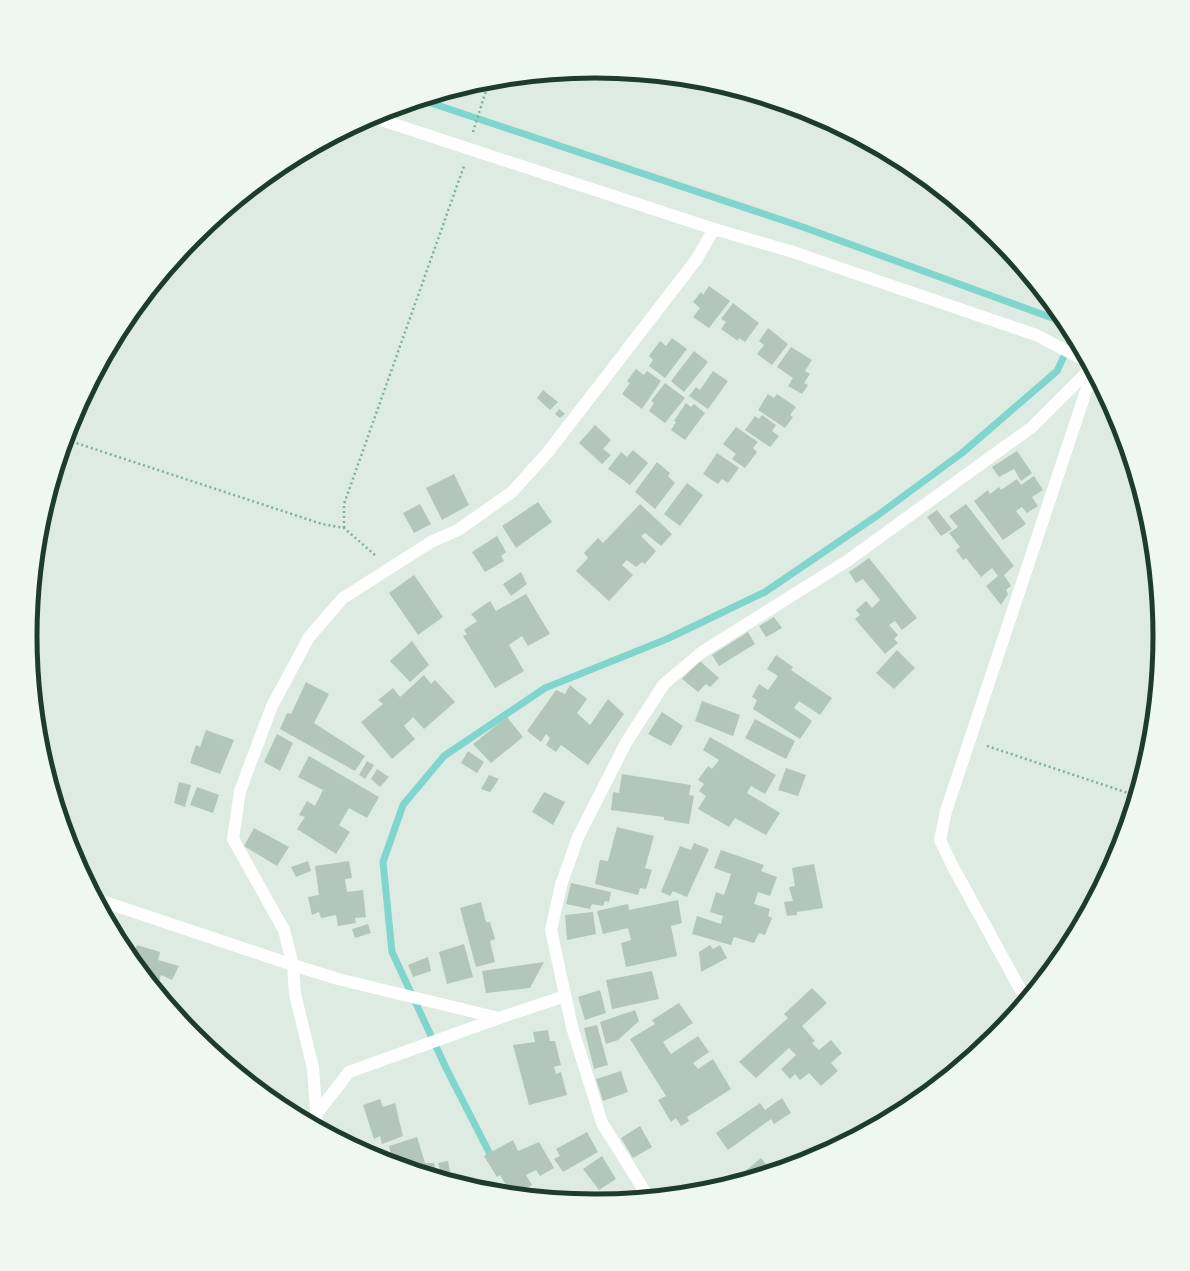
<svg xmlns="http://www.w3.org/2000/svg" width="1190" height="1271" font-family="'Alegreya Sans',sans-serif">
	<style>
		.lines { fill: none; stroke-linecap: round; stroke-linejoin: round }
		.stream { stroke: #80d6ce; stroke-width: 7 }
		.building { fill: #b3c6ba }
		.path { stroke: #7bb293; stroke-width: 2.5; stroke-dasharray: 2 3; stroke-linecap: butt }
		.minor { stroke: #fff; stroke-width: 12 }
		.tertiary { stroke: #fff; stroke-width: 12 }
		.rim { fill: none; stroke: #1e3c2c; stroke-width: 5 }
	</style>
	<rect width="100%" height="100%" fill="#deebe2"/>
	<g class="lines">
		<path class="stream" d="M422,100l378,126 266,97
			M493,1160l-46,-90 -55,-118 -9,-90 20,-57 41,-49 101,-68 122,-49 98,-47 113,-77 84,-62 95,-82 16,-34"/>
	</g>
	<path class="building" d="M709,286l21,15 -21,27 -16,-11 7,-9 -7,-6 8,-10 2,3z
		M733,303l26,20 -14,19 -6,-4 -1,3 -17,-12 5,-7 -5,-3z
		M768,328l20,16 -16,21 -15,-11 7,-9 -5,-4z
		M672,338l15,11 -22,29 -16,-12 4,-6 -4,-4 11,-15 6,5z
		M791,347l21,13 -7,11 5,3 -6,9 4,2 -6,9 -14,-8 5,-8 -16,-11z
		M694,351l14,11 -24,30 -13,-11z
		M636,369l8,6 3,-4 14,10 -19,28 -20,-15 8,-11 -3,-2z
		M713,371l15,10 -20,28 -19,-13 7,-9 4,3z
		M665,383l20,15 -20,25 -16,-12 5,-8 -3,-2z
		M543,390l15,12 -8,8 -13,-12z
		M768,394l6,4 3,-4 19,13 -6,8 3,2 -8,11 -27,-18z
		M686,403l5,4 3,-3 11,9 -20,27 -14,-10 5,-8 -2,-1z
		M559,409l6,5 -5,4 -5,-4z
		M762,415l14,10 -4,6 7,5 -9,11 -25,-17 10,-14 4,3z
		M595,425l16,15 -8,9 8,6 -9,9 -23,-21z
		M736,427l22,15 -5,6 4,4 -12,16 -13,-9 4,-5 -13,-10z
		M633,450l15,13 -18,22 -22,-16 13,-17 6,5z
		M1017,451l15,22 -11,8 -7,-12 -15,8 -7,-10z
		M717,453l22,15 -11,15 -6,-4 -4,5 -15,-10z
		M657,462l13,11 -2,3 7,7 -20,26 -20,-17z
		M454,474l15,31 -27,15 -16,-32z
		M1034,476l9,14 -11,7 6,9 -11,7 -5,-6 -6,4 10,13 -23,16 -29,-39 14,-11 2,4 9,-7 2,3 16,-11 4,6z
		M687,483l16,12 -23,31 -16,-12z
		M538,502l14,20 -36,26 -14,-22z
		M420,504l11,20 -17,9 -11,-20z
		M640,504l32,30 -11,12 -16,-13 -4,3 15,15 -11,13 -3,-2 -6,5 -9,-7 -5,5 11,10 -24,26 -33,-30 12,-13 -4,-5 14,-15 5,5z
		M966,504l48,62 -10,9 7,11 -5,4 2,4 -7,11 -15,-19 12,-10 -6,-8 -11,9 -15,-19 -3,2 -7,-10 4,-3 -11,-14 9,-6 -9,-11z
		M937,510l15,19 -11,7 -14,-19z
		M497,536l9,16 -5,4 3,5 -19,11 -13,-20z
		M869,558l48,60 -15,12 -7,-9 -6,4 9,10 -4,4 4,4 -13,11 -30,-35 5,-4 -4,-5 10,-9 6,7 8,-8 -17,-21 -7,4 -7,-11z
		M521,572l6,12 -16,12 -8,-12z
		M414,575l29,42 -25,18 -29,-42z
		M526,594l24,40 -22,12 -6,-10 -13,9 15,26 -29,17 -32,-52 4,-2 -3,-4 13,-9 -6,-7 19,-13 6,10z
		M774,617l8,11 -16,9 -7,-11z
		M748,632l7,12 -36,22 -7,-11z
		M412,641l17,24 -19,17 -20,-21z
		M897,650l18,18 -21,21 -18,-16z
		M776,655l17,12 -2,3 41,28 -12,17 -21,-14 -5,7 18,13 -12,18 -47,-30 4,-9 -5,-3 7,-13 9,6 10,-14 -11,-7z
		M700,661l19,17 -9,9 -4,-3 -8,8 -16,-13z
		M424,675l7,9 4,-4 20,22 -31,27 -11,-12 -9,9 11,13 -23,20 -31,-37 22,-18 -5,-4 15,-12 7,9z
		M306,682l23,12 -15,29 51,33 -10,15 -75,-42 7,-16 4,1z
		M570,685l17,14 -10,14 13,12 18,-26 16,15 -36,51 -27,-20 -5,7 -10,-7 4,-7 -4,-4 -5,8 -14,-11 29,-41 9,4z
		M702,701l38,14 -7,21 -38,-15z
		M662,712l21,14 -12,20 -23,-12z
		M507,717l16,20 -32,26 -18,-19z
		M755,719l40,22 -9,18 -41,-21z
		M206,730l28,10 -14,34 -30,-11 6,-18 4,2z
		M277,734l16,9 -13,28 -16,-9z
		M710,737l66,38 -11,19 -14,-8 -4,7 33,20 -14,22 -31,-17 -6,9 -31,-18 8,-13 -7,-5 5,-7 -6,-4 10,-14 4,3 7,-9 -16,-10z
		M468,751l16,11 -7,11 -16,-10z
		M309,756l70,41 -12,21 -18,-10 -10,17 11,7 -14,22 -39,-25 8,-12 -6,-2 8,-14 8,5 8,-16 -25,-13z
		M367,761l7,4 -9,14 -6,-4z
		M786,768l20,7 -8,21 -20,-6z
		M377,769l12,8 -9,10 -9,-8z
		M622,774l69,11 -2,10 5,1 -5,28 -25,-4v-3l-53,-7 2,-18 6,1z
		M489,775l10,4 -9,13 -9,-3z
		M179,782l12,3 -6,22 -11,-4z
		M197,787l22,8 -6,18 -23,-8z
		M544,792l21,10 -12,23 -21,-13z
		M617,827l37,9 -9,32 7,2 -6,19 -6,-1 -2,7 -43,-11 5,-24 8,1z
		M254,828l35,19 -12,19 -33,-20z
		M694,843l15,6 -22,48 -14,-6 -3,5 -9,-4 19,-46 11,4z
		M721,850l43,15 -3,6 16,6 -7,19 -12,-4 -4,12 16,5 -2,7 4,2 -7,17 -6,-2 -5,10 -20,-6 -3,8 -39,-11 5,-18 24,8 2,-8 -13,-4 6,-20 8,3 7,-21 -17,-6z
		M308,861l3,10 -15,6 -5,-10z
		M349,861l3,17 -7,1 2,13 16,-2 3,27 -11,1 1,5 -18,3 -2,-11 -15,3 -2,-6 -7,3 -4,-18 11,-2 -4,-29z
		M814,864l9,44 -26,4v3l-10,1 -3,-14 9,-1 -4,-14 6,-1 -3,-18z
		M571,883l40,9 -2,10 -4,-1 -2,5 -11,-2 -2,5 -24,-5z
		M678,900l4,23 -11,3 6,30 -51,11 -5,-24 10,-3 -3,-12 -25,6 -6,-23 31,-7 1,6z
		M481,902l5,20h4l5,17 -5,2 5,21 -19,5 -16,-59z
		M593,912l3,22 -29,6 -2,-25z
		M368,924l3,9 -16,5 -3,-9z
		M464,944l9,33 -26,7 -8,-32z
		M137,945l23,7 -2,8 21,6 -7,14 -11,-5 -4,12 12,5 -3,7 -34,-41z
		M710,945l3,4 7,-4 7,13 -26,14 -2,-20z
		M428,957l3,14 -18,6 -5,-12z
		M544,962l-14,26 -44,5 -4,-22z
		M652,971l7,28 -47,10 -6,-29z
		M812,988l15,15 -25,23 13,15 -3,2 7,7 12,-10 11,13 -11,10 7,8 -17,15 -12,-13 -9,7 -5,-6 -5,5 -9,-10 15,-14 -7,-7 -33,30 -17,-16 49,-44 -4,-4z
		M600,990l6,23 -21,7 -7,-23z
		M679,1003l14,20 -30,19 8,12 27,-18 11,16 -16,11 5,6 15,-10 18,30 -44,28 2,4 -8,5 -5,-8 -5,4 -13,-22 8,-4 -36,-57 25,-15 -3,-4z
		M635,1010l4,11 -21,19 -12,4 -6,-22z
		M597,1025l11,40 -14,4 -10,-41z
		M548,1030l2,11h5l6,24 -7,2 2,7 5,-2 6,23 -38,10 -16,-60 22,-3 -2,-10z
		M621,1071l7,21 -25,9 -7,-22z
		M280,1097l10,4 -2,8 -10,-6z
		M782,1098l9,15 -17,11 -3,-5 -43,31 -12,-17 44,-30 5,7z
		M380,1099l3,8 12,-4 8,33 -21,8 -2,-8 -6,3 -11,-34z
		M640,1126l12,21 -19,11 -12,-20z
		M587,1132l11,20 -35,20 -9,-13 6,-3 -4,-7z
		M417,1137l8,26h9l3,12 -44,-13 -4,-16z
		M513,1140l5,11 21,-9 15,26 -14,8 -4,-6 -10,5 6,10 -13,8 -9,-1 -10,-17 -3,2 -13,-21z
		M602,1156l14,23 -17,11 -16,-21z
		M761,1158l9,12 -38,12z
		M448,1161l3,14 -9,2 -4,-14z"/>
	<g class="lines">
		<path class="path" d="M473,132l16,-51
			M67,440l255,84 22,4 32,28
			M344,528v-24l120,-338
			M987,746l147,49"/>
		<path class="minor" d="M372,117l342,112 76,22 246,84 50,26
			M1025,998l-73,-133 -12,-25 6,-29 146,-438
			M317,1124l-4,-56 -18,-74 -2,-29 -9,-35 -51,-91 7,-48 32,-85 37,-69 34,-39 88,-56 27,-12 54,-38 36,-40 148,-192 18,-31
			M647,1195l-45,-72 -30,-96 -21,-97 10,-45 17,-48 49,-96 37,-57 38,-32 145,-91 185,-134 58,-58"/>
		<path class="tertiary" d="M99,900l194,65 45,14 161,39
			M311,1121l38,-49 150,-54 66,-22"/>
	</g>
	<path d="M0 0H1190V1271H0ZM37 636a558 558 0 1 1 1116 0a558 558 0 1 1-1116 0Z" fill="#eef8f1" fill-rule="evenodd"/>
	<path class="rim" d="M37 636a558 558 0 1 1 1116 0a558 558 0 1 1-1116 0Z"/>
</svg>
